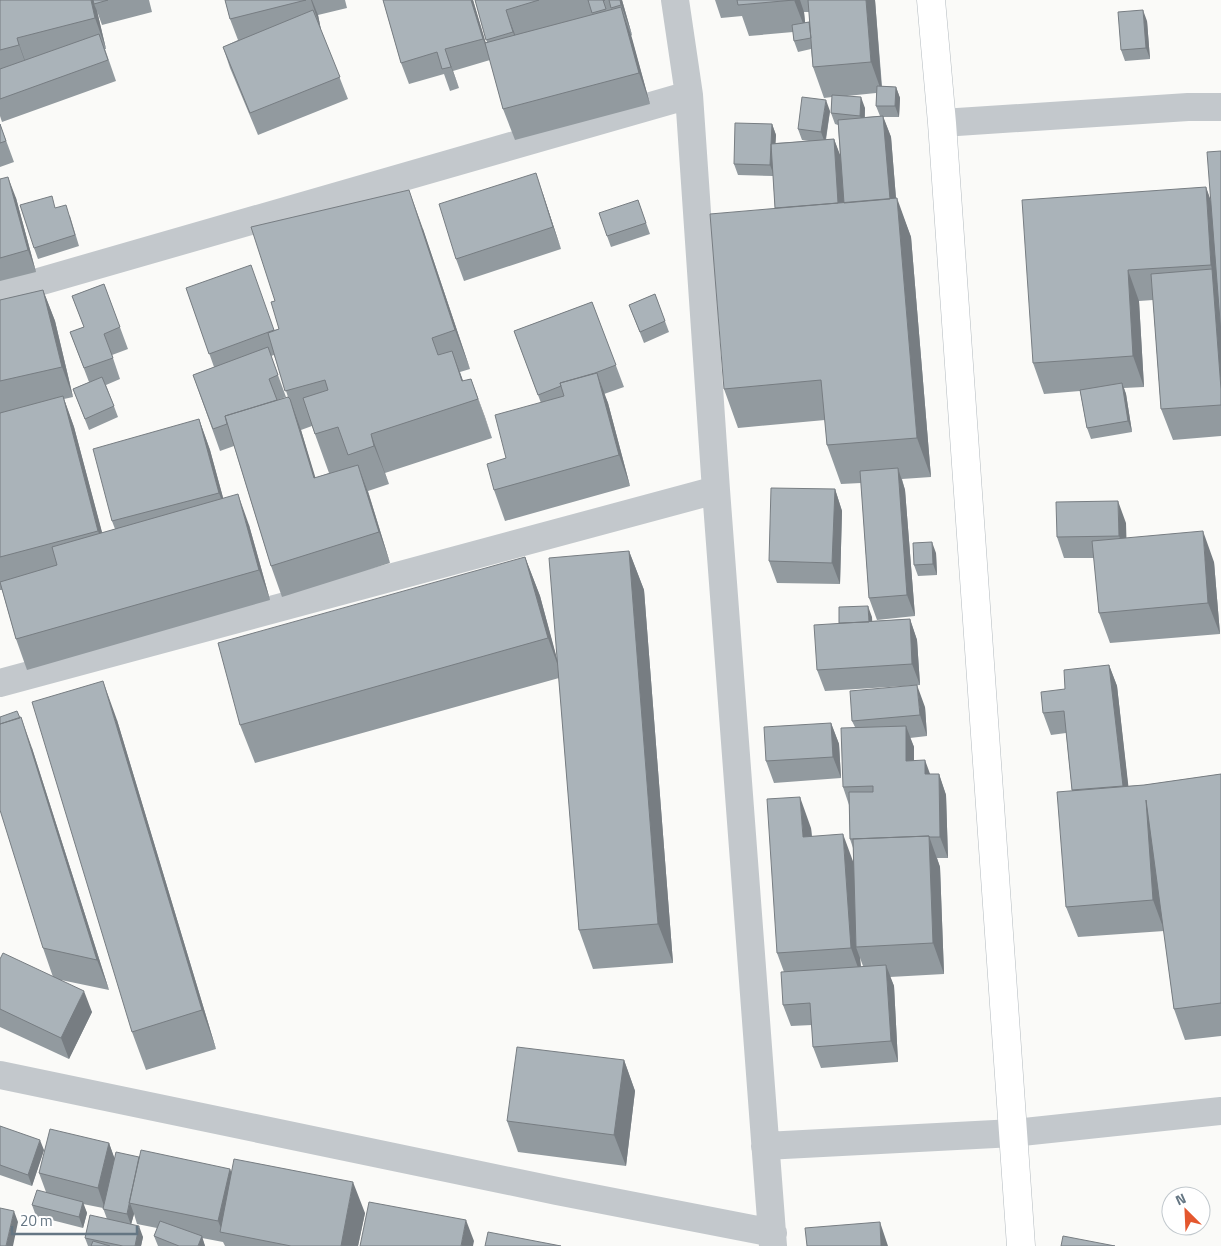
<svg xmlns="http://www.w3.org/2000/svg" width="1221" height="1246" font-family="'Titillium Web',sans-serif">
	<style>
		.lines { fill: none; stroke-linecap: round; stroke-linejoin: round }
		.secondary-casing { stroke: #b3babf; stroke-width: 29 }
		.street { stroke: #c3c8cc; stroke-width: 28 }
		.secondary { stroke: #fff; stroke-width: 28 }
		.wall { fill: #929a9f; fill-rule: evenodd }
		.shaded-wall { fill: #777d82 }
		.building { fill: #aab3b9; stroke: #777d82 }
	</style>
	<rect width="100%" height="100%" fill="#fafaf8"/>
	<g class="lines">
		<defs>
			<path id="secondary" d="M931,0l11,123 79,1123"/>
		</defs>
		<use href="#secondary" class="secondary-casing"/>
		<path class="street" d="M675,0l14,95 27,395 57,756
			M942,123l246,-16h33
			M0,293l689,-198
			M0,683l716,-193
			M0,1075l557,116 216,42
			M765,1146l249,-13 207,-22"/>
		<use href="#secondary" class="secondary"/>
	</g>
	<path class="wall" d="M0,0h149l3,12 -50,13 -5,-14 9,38h-1l11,32 -114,41 -2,-6z
		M225,0h120l2,8 -29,7 3,15 27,69 -90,36 -28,-67 -7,-21 15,-7 -8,-21z
		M383,0h90l12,42h2l-12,-42h147l10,35 -1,1 19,68 -135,36 -12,-31 -13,-49 -37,11 6,17 -9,3 -6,-17 -35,10 -8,-21z
		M715,0h160l7,86 14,1 4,11 -1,19h-16l8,20 5,61 15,39 20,240 -29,2 3,11 10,126 -38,4 -8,-22 -8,-115 -20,1 -14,-39 -2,-25 -87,8 -14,-39 51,-181 -2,-32 -35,-1 -4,-11 38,-40 4,11 -1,8 34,-2 -7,-1 -4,-11 32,-18 -4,29 8,-1 6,17 -2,-31 -3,-1 -4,-11 1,-16 -8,1 -11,-31 -2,-18 -13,3 -4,-11 -1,-9 -44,4 -7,-20 -21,2zM804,12h5v10l-4,1zM876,93v13l4,10 -15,1v-9l-18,-12z
		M1147,21l3,38 -25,2 -4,-11z
		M0,124l14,38 -14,5z
		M1221,151v285l-48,4 -12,-31 -8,-109 -14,1 5,86 -20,1 2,6 6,38 -41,7 -4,-11 -7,-37 -36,3 -11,-31 173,-176 5,16z
		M0,179l16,19 20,74 -36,9z
		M543,194l18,55 -97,32 -8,-22z
		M638,200l12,34 -39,13 -4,-11z
		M56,208l14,8 9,30 -41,13 -4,-11z
		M423,229l47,140 -10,3 3,9 8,-2 21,59 -107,35 4,11 -21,7 22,72 -108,34 -11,-31 -37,-120 -14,5 -27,-76 21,-8 -28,-79 88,42 5,-1 -4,-28zM274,355l14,42 -11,3 9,-3 -15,-41zM312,426l17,47 -14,5 -14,-48z
		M104,284l24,65 -16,6 8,24 -14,6 12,32 -29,13 -16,-41 16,-7 -19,-50 14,-5 -12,-31z
		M43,290l12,31 18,76 -9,2 10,28 28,106 13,-4 -3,-8 87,-102 11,31 13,48 26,27 21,75 -243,70 -11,-31 -14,-49h-2v-290z
		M655,294l14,38 -25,11 -15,-38z
		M592,302l32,85 -20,7 4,9 22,83 -125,35 -11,-31 12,-32 35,-55 -27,-72z
		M835,489l7,22 -2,73 -63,-1 -8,-22z
		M1126,523v15l88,24 6,72 -110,9 -11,-30 -5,-55h-30l-7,-21z
		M629,551l15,39 29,373 -80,6 -14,-39 -20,-252 -304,85 -15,-38 285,-168 15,39 17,64z
		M936,553l1,22 -19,1 -4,-11z
		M872,617v4l38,-2 7,21 3,45 -95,6 -8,-21 22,-47z
		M1109,665l8,21 11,100 16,-1 77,-11v262l-36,4 -11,-31 -10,-78 -86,6 -12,-30 6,-117 -6,-57 -15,2 -8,-22 22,-24z
		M925,707l2,29 -17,2 4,9v14l16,13h9l7,21 2,63h-11l3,9 4,107 -54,3 4,9 4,76 -77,6 -8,-21 -1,-22 -21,1 -8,-21 1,-33 -7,-19 34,-125 1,8 41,27v-15l-3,-9 -1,-34 -6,-18 12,-60 -3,-6zM860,958l3,8 -2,1z
		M117,720l99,329 -70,21 -14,-38z
		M831,723l8,21 2,34 -67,5 -8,-22z
		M32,748l77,242 -48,-10 31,32 -23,47 -69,-32v-68l53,18 -10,-29z
		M624,1060l11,31 -9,75 -108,-14 -11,-31z
		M0,1126l44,24 -12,36 -32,-11z
		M109,1143l5,15 25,-1 91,12 1,4 134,40 -7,33h-133l-2,-4 -21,-4 3,8h-47l-4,-10 3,-8 -20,-4 -3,-10 -3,10 12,13 -2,9h-53l-3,-8 22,-19 -4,-11 -20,-4 4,9 -4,15 -47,-12 -4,-11 14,-13 -7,-19z"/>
	<path class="shaded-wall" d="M91,0h3v4l3,7 9,38 -11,-31z
		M311,0h1l6,15 3,15z
		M471,0h2l18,60 -8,-21z
		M620,0h2l10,35 -11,-30z
		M794,0h6l4,12 2,19z
		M866,0h9l7,93 -11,-31z
		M621,7l11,31 18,66 -11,-31z
		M506,10l11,30 7,23 -11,-31z
		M1143,10l4,11 3,38 -4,-11z
		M17,38l11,31 2,7 -11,-31z
		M445,49l8,22 6,17 -8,-21z
		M896,87l4,11 -1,19 -4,-11z
		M861,97l4,11 -1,19 -4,-11z
		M826,100l4,11 -5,32 -4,-11z
		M883,116l8,21 8,99 -8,-21z
		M772,124l4,11 -2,41 -4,-11z
		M834,139l8,21 4,67 -8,-21z
		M536,173l7,21 18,55 -8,-22z
		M8,177l8,21 20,74 -8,-22z
		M1206,187l11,31 4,66v105l-9,-119 -1,-5z
		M409,190l14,39 47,140 -15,-39z
		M897,198l14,39 20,240 -14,-39z
		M1128,270l11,31 5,86 -11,-31z
		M43,290l12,31 18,76 -11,-30z
		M452,351l14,38 -4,-8z
		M597,373l11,30 22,83 -11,-31z
		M471,379l14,38 7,21 -14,-39z
		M1122,383l4,11 6,38 -4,-11z
		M63,396l11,31 36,135 -12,-31z
		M290,399l11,31 24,79 -11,-31z
		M199,419l11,31 20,73 -11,-30z
		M371,434l14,39 4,11 -15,-38z
		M358,465l11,30 21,68 -11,-31z
		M898,468l7,22 10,126 -8,-21z
		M835,489l7,22 -2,73 -8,-21z
		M238,494l11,31 21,75 -11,-30z
		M1118,501l8,22 1,34 -8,-21z
		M1203,531l11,31 6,72 -12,-31z
		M932,542l4,11 1,22 -4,-11z
		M629,551l15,39 29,373 -15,-39z
		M525,557l15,39 22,81 -14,-39z
		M868,606l4,11 1,17 -4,-11z
		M910,619l7,21 3,45 -8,-21z
		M1109,665l8,21 14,123 -8,-21z
		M103,681l14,39 99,329 -14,-39z
		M917,685l8,22 2,29 -7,-21z
		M21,717l11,31 77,242 -12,-30z
		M831,723l8,21 2,34 -8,-21z
		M906,726l8,21v35l-8,-21z
		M925,760l8,22 -8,-8z
		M939,774l7,21 2,63 -8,-21z
		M800,797l11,31 3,40 -11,-31z
		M1146,800l18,130 -11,-30z
		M843,834l11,30 2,83 4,11 2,21 -11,-31z
		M929,836l11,31 4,107 -11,-31z
		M886,965l8,21 4,76 -7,-21z
		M84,991l8,21 -23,47 -8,-21z
		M624,1060l11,31 -9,75 -12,-31z
		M40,1140l4,10 -12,36 -4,-11z
		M109,1143l8,22 -12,44 -7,-21z
		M230,1169l8,21 -15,43 -5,-12z
		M353,1182l12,31 -7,33h-17z
		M83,1202l4,11 -4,15 -4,-11z
		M130,1203l4,11 -3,11 -4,-11z
		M14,1211l4,11 -5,24h-7z
		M466,1220l8,21 -1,5h-12z
		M880,1222l8,24h-7z
		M139,1226l4,11 -2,9h-6z
		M202,1236l3,10h-7z"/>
	<path class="building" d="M0,0h91l4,18 -78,20 2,7 -19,5z
		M93,0h15l-14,4z
		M225,0h81l-76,19z
		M383,0h88l12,39 -38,10 6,18 -9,2 -5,-17 -36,11z
		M475,0h64l-33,10 7,22 -27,8z
		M588,0h17h-2l3,9 -14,4z
		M609,0h11l1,5 -10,3z
		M737,0h57l-56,5z
		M808,0h58l5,62 -58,5z
		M621,7l18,66 -136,36 -18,-66z
		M313,10l27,67 -90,36 -27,-66z
		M1143,10l3,38 -25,2 -3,-38z
		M809,22l2,16 -17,3 -2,-16z
		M99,34l9,26 -108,39v-30z
		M877,86l19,1 -1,19h-19z
		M832,95l29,2 -1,19 -29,-3z
		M802,97l24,3 -5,32 -23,-3z
		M883,116l7,83 -46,4 -6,-83z
		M735,123l37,1 -2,41 -36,-1z
		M0,124l6,17 -6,2z
		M834,139l4,64 -63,5 -4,-64z
		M1221,151v183l-14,-182z
		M536,173l17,54 -97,32 -17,-55z
		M8,177l20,73 -28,8v-79z
		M1206,187l5,78 -83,5 5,86 -100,7 -11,-163z
		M409,190l46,140 -23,8 6,17 14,-4 10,30 9,-2 7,20 -107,35 3,12 -26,9 -10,-28 -23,7 -12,-36 25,-8 -3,-10 -40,11 -17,-58 11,-4 -8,-27 4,-1 -24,-74z
		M52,196l3,12 11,-3 9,30 -41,13 -14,-43z
		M897,198l20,240 -90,7 -6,-65 -97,9 -14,-175z
		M638,200l8,23 -39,13 -8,-23z
		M251,265l23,65 -65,24 -23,-66z
		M1212,269l9,120v16l-60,4 -10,-135z
		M104,284l16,43 -16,7 9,24 -29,10 -14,-36 14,-5 -12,-31z
		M43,290l19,77 -62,14v-81z
		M655,294l10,27 -25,11 -11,-27z
		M592,302l24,63 -21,8 -35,10 1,3 -23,9 -24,-64z
		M268,347l10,28 -9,4 8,21 -52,16 2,8 -14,5 -20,-54z
		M597,373l22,82 -125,35 -7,-26 19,-6 -11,-43 69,-19 -4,-13z
		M102,377l12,29 -29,13 -12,-30z
		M1122,383l6,38 -41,7 -7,-38z
		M63,396l35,135 -98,26v-144z
		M288,397l2,2 24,79 44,-13 21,67 -108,34 -46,-150z
		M199,419l20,74 -107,28 -19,-72z
		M898,468l9,127 -38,3 -9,-127z
		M771,488l64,1 -3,74 -63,-2z
		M238,494l21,76 -243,69 -16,-57 57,-17 -5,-18z
		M1118,501l1,35 -62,1 -1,-35z
		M1203,531l5,72 -109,10 -7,-72z
		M932,542l1,22 -19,1 -1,-22z
		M629,551l29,373 -79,6 -30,-372z
		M525,557l23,81 -308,87 -22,-82z
		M868,606l1,16 -30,1v-16z
		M910,619l2,45 -95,6 -3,-45z
		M1109,665l14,121 -51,4 -8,-79 -21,2 -2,-21 24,-3 -1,-19z
		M103,681l99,329 -70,22 -100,-330z
		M917,685l3,30 -68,6 -2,-30z
		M17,711l3,7 -20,6v-7z
		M21,717l76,243 -54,-12 -43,-138v-86z
		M831,723l2,34 -67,4 -2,-34z
		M906,726v35l19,-1v14h14l1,63h-11v-1l-79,3 -1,-47h24v-6l-30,1 -2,-59z
		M1221,774v229l-47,6 -28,-209 7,100 -87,7 -9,-115 87,-7z
		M800,797l3,40 40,-3 8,114 -74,5 -10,-154z
		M929,836l4,107 -77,4 -3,-108z
		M3,953l81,38 -23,47 -61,-29v-50z
		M886,965l5,76 -78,6 -3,-44 -27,2 -2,-33z
		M517,1047l107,13 -10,75 -107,-14z
		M0,1126l40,14 -12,35 -28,-10z
		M50,1129l59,14 -11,45 -59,-15z
		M141,1150l89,19 -12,52 -89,-18z
		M116,1152l23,5 -12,57 -24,-5z
		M234,1159l119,23 -12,64h-50l-71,-14z
		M37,1190l46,12 -4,15 -47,-12z
		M369,1202l97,18 -5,26h-101z
		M0,1208l14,3 -8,35h-6z
		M90,1215l49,11 -4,20h-12l-38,-8z
		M160,1221l42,15 -4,10h-19l-25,-10z
		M880,1222l1,24h-74l-2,-18z
		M488,1232l73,14h-76z
		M1063,1236l52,10h-54z
		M93,1241l17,5h-19z"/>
	<g transform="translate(1186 1211) rotate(336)"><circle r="24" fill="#ffffff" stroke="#c1c8cd"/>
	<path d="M0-4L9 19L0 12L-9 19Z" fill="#e4572e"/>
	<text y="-8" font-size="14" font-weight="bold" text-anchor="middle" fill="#657683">N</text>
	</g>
	<path d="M12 1226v8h125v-8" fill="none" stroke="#657683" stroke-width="2.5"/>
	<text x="20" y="1226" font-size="15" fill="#657683" stroke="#ffffff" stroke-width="4" paint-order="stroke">20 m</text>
</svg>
